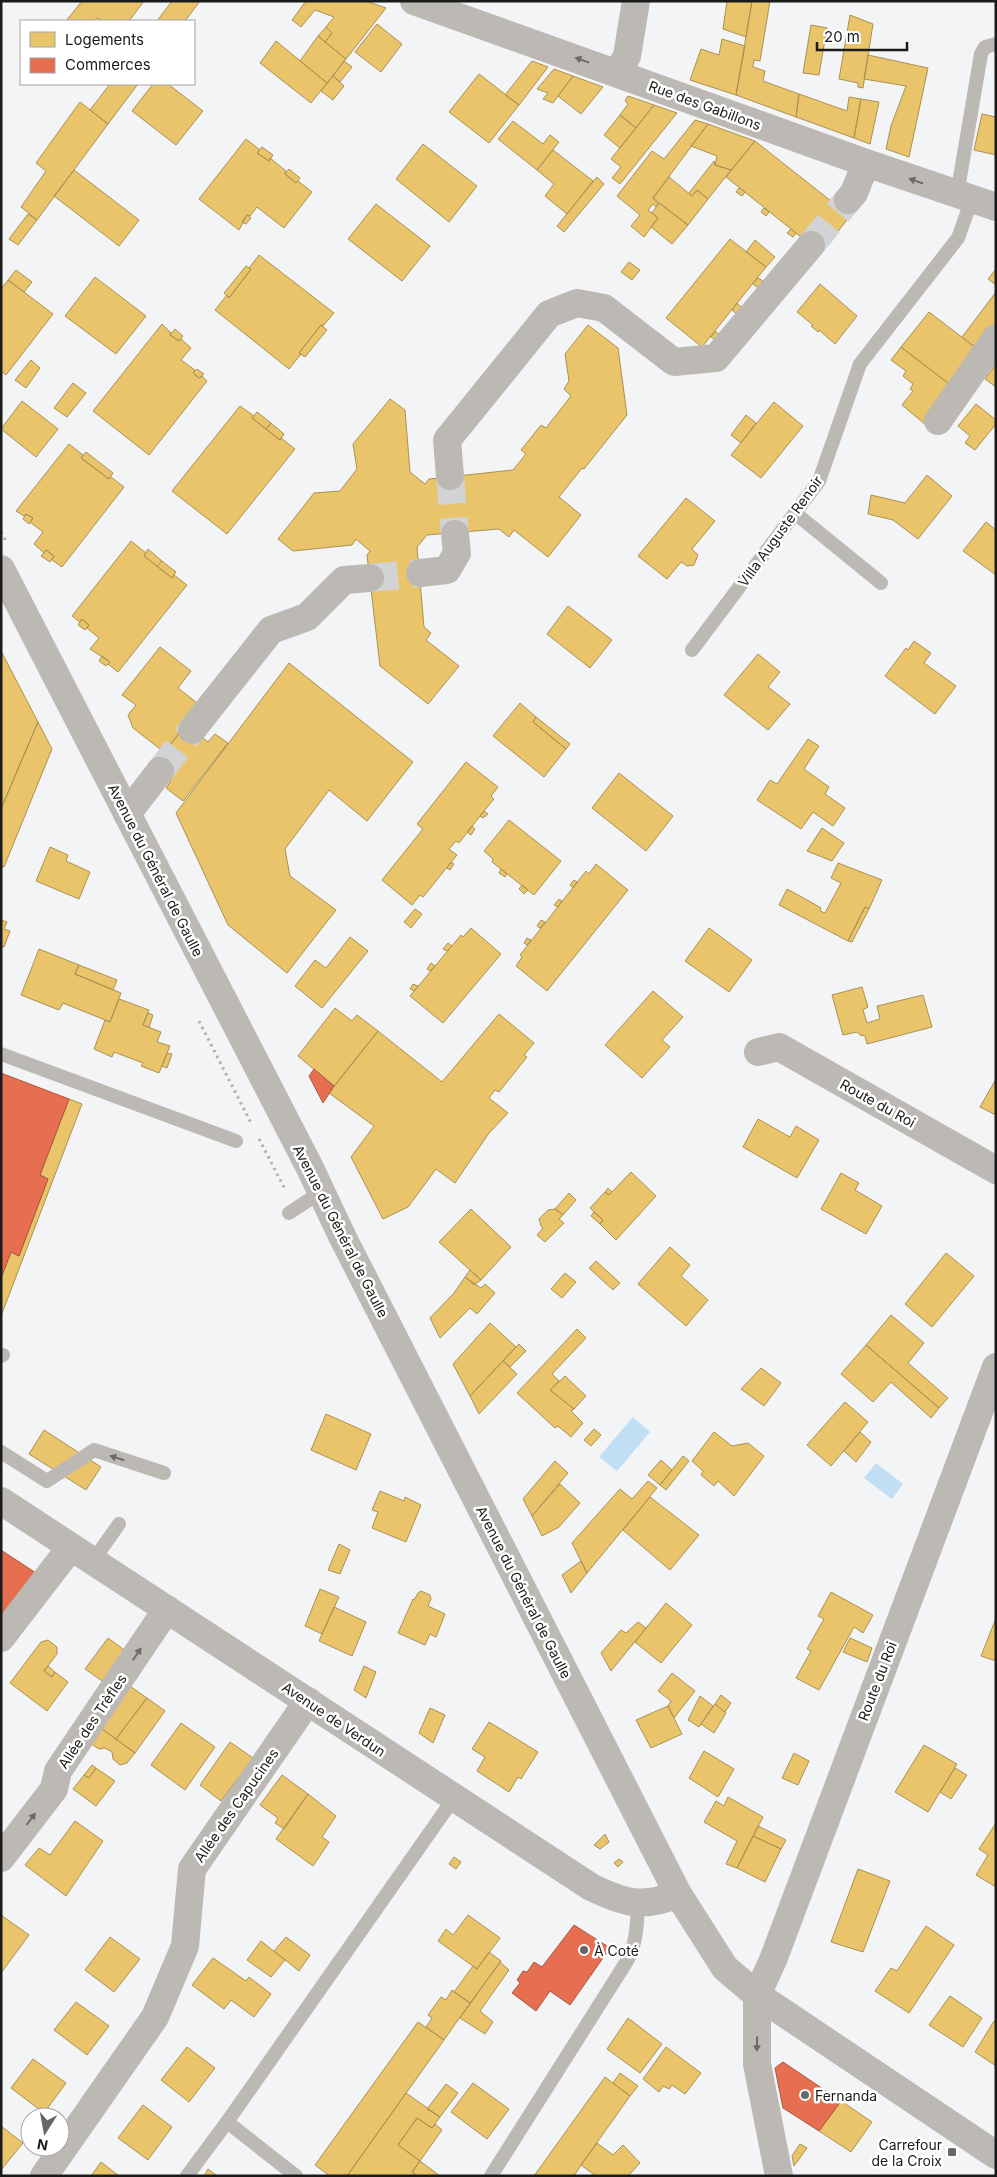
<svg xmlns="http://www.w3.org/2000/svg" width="997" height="2177" font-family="Inter,sans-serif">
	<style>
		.water { fill: #c1dff4 }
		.homes { fill: #e9c46a; stroke: #ab9152 }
		.shops { fill: #e76f51; stroke: #aa5641 }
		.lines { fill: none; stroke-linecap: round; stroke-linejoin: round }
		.street-tunnel { stroke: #d2d3d4; stroke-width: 28; stroke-dasharray: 28 14; stroke-linecap: butt }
		.path { stroke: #b3b1ae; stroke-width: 3; stroke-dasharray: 2.5 4; stroke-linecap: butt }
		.lane { stroke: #bcb8b4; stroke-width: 14 }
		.street { stroke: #bcb8b4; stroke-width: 28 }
		.secondary { stroke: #bcb8b4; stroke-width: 28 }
		.oneway { fill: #6b6a68 }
		.poi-dot { fill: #666767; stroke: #fff; stroke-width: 2 }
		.labels { text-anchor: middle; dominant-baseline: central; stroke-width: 5; stroke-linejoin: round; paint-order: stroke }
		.street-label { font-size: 14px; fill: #1a1b1b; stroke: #fff }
		.poi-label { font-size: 14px; fill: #1a1b1b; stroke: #fff; text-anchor: start }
	</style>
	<rect width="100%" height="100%" fill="#f3f4f5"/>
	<path class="water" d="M633,1417l17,15 -33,39 -18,-14z
		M876,1463l27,21 -11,15 -28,-21z"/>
	<path class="homes" d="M82,1h62l-15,20h-27l-5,-3 -3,3h-28z
		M172,1h28l-15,20h-28z
		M306,1h60l20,7 -40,51 -21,-17 7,-9 -6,-6 8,-10 -19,-7 -14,17 -9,-7z
		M727,1h25l-6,36 -23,-8z
		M752,1h18l-10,60 -6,-1 -1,7 12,4 -2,10 36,13 -3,23 -60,-22z
		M850,15l23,9 -10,64 -5,-1v-4l-19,-4z
		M377,24l25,20 -21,28 -26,-20z
		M811,25l16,3 -8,47 -16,-2z
		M326,27l6,6 -7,9 -7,-6z
		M318,36l28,23 -19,24 -27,-22z
		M722,39l23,7 -9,49 -46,-15 11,-31 18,6z
		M276,41l51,42 -16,20 -51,-40z
		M868,55l60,13 -19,89 -23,-8 5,-23 15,-40 -42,-7z
		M344,61l8,6 -12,15 -7,-6z
		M532,61l16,6 -29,38 -14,-10z
		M554,69l19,7 -20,27 -10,-4 5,-6 -11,-4z
		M479,74l40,31 -30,38 -40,-31z
		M333,76l11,10 -11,14 -12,-9z
		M573,76l30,11 -22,27 -23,-18z
		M110,84h28l-30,40 -18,-14z
		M153,84h15l35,27 -27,34 -44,-34z
		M799,94l48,17 2,-14 12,2 -7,39 -58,-21z
		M628,96l26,9 -18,23 -16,-13 8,-11 -3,-3z
		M861,99l18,3 -9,42 -16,-6z
		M80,102l28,22 -71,96 -16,-13 25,-36 -10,-8z
		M654,105l23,8 -57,71 -8,-6 9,-11 -10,-8z
		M982,114l14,3v38l-22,-5z
		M620,115l16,13 -16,20 -16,-13z
		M695,120l13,4 -55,74 5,6 -2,3 -3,-3 -5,6 10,8 -14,19 -13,-11 9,-11 -23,-19 35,-45 12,8z
		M513,121l30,23 7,-9 9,7 -22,28 -39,-31z
		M708,124l47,17 -24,29 -16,-5 2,-9 -26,-10z
		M246,139l14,11 -3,3 12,8 1,-3 16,13 -1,3 11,9 2,-2 14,11 -28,36 -27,-21 -7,9 -3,-1 -8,15 -40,-31z
		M755,141l95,75 -29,37 -95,-76z
		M423,144l54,42 -28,36 -53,-43z
		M262,147l11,8 -4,6 -12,-8z
		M553,150l40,31 -26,33 -22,-18 9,-12 -17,-14z
		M714,161l1,4 16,5 -23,29 -11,-9 -5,6 -3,-3z
		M289,169l11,9 -4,5 -11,-9z
		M74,170l65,50 -20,26 -65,-50z
		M597,177l7,7 -40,48 -7,-6z
		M669,177l23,19 5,-6 11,9 -20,26 -35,-27z
		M739,188l6,4 -3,4 -6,-4z
		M659,203l29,22 -16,19 -21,-17 7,-9 -6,-5z
		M376,204l54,42 -28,35 -54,-42z
		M764,208l5,4 -3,4 -5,-4z
		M28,214l9,6 -19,25 -9,-6z
		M247,215l4,3 -5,6 -4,-2z
		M791,229l5,4 -3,4 -6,-4z
		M730,239l36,28 -64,80 -36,-29z
		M755,240l20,17 -9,10 -20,-15z
		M259,255l75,58 -11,13 -2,-1 -22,28 2,1 -12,15 -74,-59 12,-15 2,3 22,-29 -2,-1z
		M629,262l11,8 -8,10 -11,-8z
		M246,266l5,3 -22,29 -5,-5z
		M996,269v16l-8,-6z
		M16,270l16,12 -8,10 -16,-12z
		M95,277l51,39 -30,38 -51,-38z
		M758,278l5,3 -5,7 -5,-4z
		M8,280l45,34 -47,61 -5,-4v-82z
		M820,284l37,32 -22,28 -16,-14 -1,2 -7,-6 2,-1 -16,-13z
		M996,292v37l-16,22 -18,-14z
		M737,303l5,5 -5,6 -5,-4z
		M929,312l51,39 -27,36 -52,-40z
		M162,324l9,9 -1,2 9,6 2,-2 10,9 -10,12 14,10 -2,3 6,5 3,-2 5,5 -58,74 -56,-44z
		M321,325l6,5 -22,27 -6,-4z
		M588,325l30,23 9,67 -43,54 -2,-1 -23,29 22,18 -33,42 -34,-27 -5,7 -10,-8 -72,6 -10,12 7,80 7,6 -5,7 33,26 -31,38 -48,-38 -13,-111 3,-4 -14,-12 -4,6 -59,6 -15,-12 36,-46 26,-2 17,-22 -4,-25 37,-45 15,11 5,62 15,12 4,-5 84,-9 13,-16 -5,-4 20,-25 5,3 25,-32 -7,-7 5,-8 -4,-27z
		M175,329l8,7 -4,5 -9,-6z
		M715,331l5,4 -4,5 -5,-3z
		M901,347l52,40 -26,39 -25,-21 11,-14 -3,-2 3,-5 -10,-8 3,-5 -15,-11z
		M31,360l9,8 -14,20 -11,-8z
		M996,364v23l-11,-8z
		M197,369l7,5 -5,4 -6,-5z
		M73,383l13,10 -19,24 -13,-9z
		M22,401l36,28 -22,28 -35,-28z
		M774,402l29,24 -42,52 -30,-23z
		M976,404l20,16v4l-21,26 -10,-7 5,-7 -12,-10z
		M240,406l14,10 -2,2 28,22 1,-2 14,11 -68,85 -55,-43z
		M257,412l14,11 -5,6 -14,-11z
		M746,415l10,8 -15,20 -10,-8z
		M271,423l13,11 -4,6 -14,-11z
		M69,444l14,11 -2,3 28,21 2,-2 13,10 -62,80 -10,-7 2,-4 -8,-6 -2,3 -10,-9 9,-12 -13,-10 3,-4 -7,-4 -2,2 -8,-5z
		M86,452l27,21 -4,6 -28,-21z
		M927,475l25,21 -34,43 -25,-19 -25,-6 3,-19 34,8z
		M686,498l29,23 -23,28 6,6 -4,10 -7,1 -6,-4 -14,17 -29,-23z
		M26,514l7,4 -4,6 -6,-5z
		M986,522l10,8v45l-33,-24z
		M131,541l15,12 -2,3 28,22 2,-3 13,10 -69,87 -10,-8 2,-2 -20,-13 9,-11 -12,-10 2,-3 -7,-6 -2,3 -8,-6z
		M148,549l14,12 -5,5 -13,-10z
		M46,550l8,6 -4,6 -9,-6z
		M162,561l14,11 -4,6 -15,-12z
		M568,606l44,34 -22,28 -43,-34z
		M82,619l7,6 -4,5 -7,-5z
		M914,641l17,12 -7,10 32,23 -21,28 -50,-38 21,-28 2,2z
		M160,647l31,24 -13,17 23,18 -37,46 -31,-24 -5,-13 8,-10 -14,-10z
		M1,651l37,71 -37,87z
		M758,654l22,18 -12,15 22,17 -22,26 -44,-35z
		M102,656l8,6 -4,4 -7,-5z
		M289,663l124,99 -46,59 -38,-31 -44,59 5,27 46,34 -49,63 -59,-48 -52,-112z
		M520,703l16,14 -3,5 33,27 -22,28 -51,-41z
		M536,717l34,27 -4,5 -33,-27z
		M38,722l14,27 -48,118 -3,-1v-57z
		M186,725l22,17 7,-8 13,9 -45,58 -17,-13 5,-7 -18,-15z
		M808,739l11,7 -15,23 25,18 -4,7 20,14 -12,18 -20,-14 -12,17 -44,-29 13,-20 7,4z
		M466,762l32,25 -7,9 3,3 -10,12 -25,32 -3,-2 -7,8 8,6 -34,42 -3,-2 -8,10 -30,-25 41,-51 -6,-5z
		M619,773l54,43 -27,35 -54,-43z
		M484,811l4,3 -5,4 -3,-2z
		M509,820l52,41 -27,34 -42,-33 1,-3 -9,-8z
		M472,826l3,3 -4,6 -4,-3z
		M822,828l22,15 -12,18 -25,-10z
		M50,847l18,8 -2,6 24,11 -11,27 -43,-18z
		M451,862l3,2 -4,6 -3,-2z
		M838,863l44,17 -13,29 -4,-2 -17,34 -69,-36 8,-16 22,12 12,7 -1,3 5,2 16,-30 -10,-5z
		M596,864l32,26 -81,101 -31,-25 6,-9 -2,-2 66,-84 3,3z
		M501,869l6,5 -2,3 -6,-4z
		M574,880l3,2 -4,6 -3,-3z
		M522,885l6,5 -4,4 -5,-5z
		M559,899l3,2 -4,6 -4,-2z
		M865,907l4,2 -17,33 -4,-1z
		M415,909l7,5 -11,14 -7,-6z
		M1,920l6,2 -3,7 6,2 -6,16 -3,-1z
		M541,920l4,2 -5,6 -3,-2z
		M471,928l30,26 -58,69 -33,-27 51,-61 2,2z
		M709,928l43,32 -23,32 -44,-31z
		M350,937l18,14 -46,57 -27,-22 20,-26 11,8z
		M527,938l4,2 -4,5 -3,-2z
		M448,943l4,3 -5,5 -4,-2z
		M39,949l40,16 -4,9 46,19 -11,29 -47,-19 -4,7 -38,-15z
		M431,963l4,3 -5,5 -3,-2z
		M79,965l38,15 -4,10 -38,-16z
		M413,984l5,2 -4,5 -4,-2z
		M862,987l6,20 -5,3 4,13 13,-4 -3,-13 46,-11 9,32 -65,17 -2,-8 -5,-1 -3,-3 -14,3 -11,-40z
		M653,991l30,26 -21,23 8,7 -28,31 -37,-33z
		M119,999l30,11 -6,15 18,7 -4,10 13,4 -11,27 -18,-7 2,-3 -29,-11 -2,5 -18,-8 11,-29 5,2z
		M335,1008l17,13 5,-6 21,16 -44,55 -36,-30z
		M148,1013l5,2 -4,12 -6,-2z
		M499,1014l35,29 -10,12 3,2 -28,35 -4,-2 -6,8 19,15 -19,20 -34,50 -19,-14 -28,38 -25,12 -32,-62 23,-31 -45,-33 49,-62 64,51z
		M167,1053l5,1 -5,14 -5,-2z
		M996,1079v36l-16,-8z
		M69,1099l13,5 -81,212v-38l10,-26 8,4 29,-77 -8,-4z
		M758,1119l32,18 6,-11 23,14 -22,38 -54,-31z
		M631,1172l25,24 -40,44 -16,-16 3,-4 -13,-12 15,-16 4,3z
		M841,1173l18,10 -4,7 27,16 -16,28 -45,-25z
		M608,1188l4,4 -3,3 -4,-3z
		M569,1193l7,7 -13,15 -8,-6z
		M471,1209l40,38 -30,33 -42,-38z
		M555,1209l8,6 -4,4 5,4 -19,19 -8,-7 6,-7 -2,-2 -2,-7 9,-9z
		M594,1212l9,8 -3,4 -9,-8z
		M670,1247l20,18 -9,11 27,24 -22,26 -48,-42z
		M946,1253l28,23 -42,51 -27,-23z
		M596,1261l24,22 -7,7 -24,-22z
		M470,1270l11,10 -7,5 -9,-8z
		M565,1273l11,9 -14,16 -11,-9z
		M465,1277l16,11 4,-4 10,9 -18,21 -7,-6 -30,30 -10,-20 24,-25z
		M891,1315l33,28 -16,20 40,35 -9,10 -73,-63z
		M490,1323l26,24 -46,49 -17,-32z
		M577,1329l9,9 -34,36 7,7 -9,9 24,19 -3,2 12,12 -12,14 -13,-11 -3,2 -38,-35z
		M519,1344l7,7 -16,16 -7,-6z
		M866,1345l73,63 -8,10 -40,-36 -18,20 -32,-28z
		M503,1361l14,13 -38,40 -9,-18z
		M761,1368l20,15 -17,23 -23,-17z
		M565,1376l21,20 -12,13 -24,-19z
		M845,1402l23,20 -37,44 -24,-21z
		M326,1414l45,20 -15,36 -45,-20z
		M594,1429l7,6 -10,11 -7,-6z
		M44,1430l57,37 -15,23 -57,-36z
		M714,1432l18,14 16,-3 16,13 -30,40 -16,-15 -4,5 -13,-11 2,-4 -11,-10z
		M860,1432l11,10 -15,20 -12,-11z
		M683,1456l6,5 -23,29 -6,-5z
		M661,1460l11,10 -12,15 -12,-10z
		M555,1461l13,12 -36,43 -9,-17z
		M648,1481l9,7 -70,85 -15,-30 48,-54 12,10z
		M560,1484l20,19 -21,24 -17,9 -10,-20z
		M380,1491l24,10 1,-4 16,8 -15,37 -34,-14 6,-16 -6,-2z
		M650,1497l49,38 -29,35 -47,-40z
		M339,1544l11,6 -10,24 -12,-4z
		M581,1561l6,12 -16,20 -9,-18z
		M320,1589l19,8 -17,37 -17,-8z
		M421,1591l9,4 1,4 -3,7 17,8 -9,23 -6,-3 -5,11 -27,-12 15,-34 1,1 4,-7z
		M831,1592l42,23 -10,18 -9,-6 -35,63 -23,-12 15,-27 -4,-2 17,-30 -6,-3z
		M666,1603l26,22 -31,38 -26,-21z
		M334,1607l32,15 -14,34 -33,-15z
		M996,1618v43l-15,-5z
		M638,1622l8,6 -35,43 -10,-18 20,-23 5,3z
		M108,1638l22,16 -22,31 -23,-16z
		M850,1638l22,10 -5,14 -24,-10z
		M48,1640l9,7v7l-13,17 8,6 3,-5 13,10 -21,29 -37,-28 31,-41z
		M48,1666l7,6 -3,5 -8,-6z
		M364,1666l12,6 -10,26 -12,-8z
		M672,1673l23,18 -21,27 -6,-12 3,-5 -13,-10z
		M127,1684l20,14 -31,41 -18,-13z
		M721,1695l10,8 -6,9 -10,-8z
		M700,1696l13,10 -14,21 -11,-7z
		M147,1698l18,13 -30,42 -19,-14z
		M715,1704l11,9 -12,20 -13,-9z
		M668,1706l14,28 -31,14 -15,-28z
		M430,1708l15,7 -12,28 -14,-10z
		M489,1722l49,30 -17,27 -3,-2 -9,15 -32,-21 8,-14 -13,-8z
		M181,1723l34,24 -30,43 -34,-25z
		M98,1726l37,27 -8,10 -7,2 -7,-6 -1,-7 -7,-4 -6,1 -8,-5z
		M230,1742l23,16 -32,43 -21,-16z
		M924,1745l33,19 -29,48 -33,-20z
		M704,1751l30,18 -16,28 -29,-19z
		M794,1753l15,8 -11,24 -16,-7z
		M92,1765l4,3 -7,10 -5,-3z
		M96,1768l19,13 -19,25 -23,-17 11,-14 5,3z
		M955,1768l12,7 -16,24 -11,-7z
		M282,1775l26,19 -24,35 -9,-6 3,-5 -18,-13z
		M308,1794l28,22 -14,21 7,5 -16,24 -37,-27z
		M728,1797l35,20 -26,51 -11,-4 11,-23 -33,-19 12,-21 8,5z
		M75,1821l28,20 -37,55 -41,-31 14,-17 11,7z
		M996,1823v64l-20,-12 12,-20 -9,-6z
		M758,1826l28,14 -5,9 -28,-13z
		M605,1834l4,8 -9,7 -6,-4z
		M753,1836l28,13 -16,33 -28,-14z
		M454,1857l7,5 -5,7 -7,-5z
		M619,1859l4,3 -5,5 -4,-4z
		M858,1869l32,12 -27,71 -32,-10z
		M1,1915l28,20 -28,38z
		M468,1915l32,23 -23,31 -39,-28 8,-12 7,6z
		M926,1926l28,19 -45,68 -34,-22 16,-23 6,3z
		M110,1937l30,22 -26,33 -29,-22z
		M286,1937l24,18 -11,16 -25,-20z
		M261,1941l24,19 -14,17 -24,-17z
		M489,1952l12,9 -31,42 -16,-11 19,-26 4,3z
		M213,1958l33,23 3,-4 22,17 -17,23 -23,-17 -7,9 -32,-24z
		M500,1962l9,8 -29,41 13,11 -8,12 -25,-16z
		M452,1990l18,13 -26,37 -18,-13 6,-9 -4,-3 13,-18 5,3z
		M950,1996l32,22 -19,29 -34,-22z
		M76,2002l33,24 -22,29 -33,-25z
		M628,2018l34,26 -22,29 -33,-24z
		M994,2021l2,1v44l-21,-14z
		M418,2022l26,18 -97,136h-17l-15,-11z
		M187,2047l28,21 -26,34 -28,-22z
		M666,2047l35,26 -16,21 -13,-9 -3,4 -6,-3 -4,6 -16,-13z
		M33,2059l33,24 -22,30 -33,-25z
		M620,2073l18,13 -8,10 -17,-13z
		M605,2077l25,19 -49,69 -7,11h-40z
		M473,2083l36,26 -22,30 -36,-27z
		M446,2084l12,9 -18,24 -13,-8z
		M406,2093l34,24 -8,11 -15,-10 -19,27 22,16 -8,11 5,4h-70z
		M841,2101l31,21 -21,30 -32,-21z
		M143,2105l29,22 -24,33 -30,-22z
		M417,2118l15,10 3,-4 7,6 -22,31 -22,-16z
		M1,2126l22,17 -22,27z
		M597,2143l16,12 10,-10 17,18 -12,13h-32l-15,-11z
		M800,2144l7,4 -13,18 -2,-10z
		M420,2161l20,15h-23l-5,-4z
		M101,2162l18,14h-28z
		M208,2169l9,7h-13z"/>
	<path class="shops" d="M314,1069l20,17 -11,17 -14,-27z
		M1,1073l68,26 -29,76 8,4 -29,77 -8,-4 -10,26z
		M1,1550l35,23 -35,45z
		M574,1925l36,23 -40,57 -20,-14 -14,20 -24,-18 8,-10 -3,-3 6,-9 4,1 7,-10 8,5z
		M783,2062l58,39 -22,30 -36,-23 -8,-40z"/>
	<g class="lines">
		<path class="street-tunnel" d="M811,245l37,-45
			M450,476l5,58
			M370,578l50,-5
			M160,771l32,-41"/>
		<path class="path" d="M1,532l5,9
			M199,1021l52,102
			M259,1139l26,50"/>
		<path class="lane" d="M957,195l24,-141 4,-7 11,-3
			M795,513l86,70
			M692,650l127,-169 41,-117 98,-126 14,-39
			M1,1054l235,87
			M289,1213l32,-21
			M1,1356l2,-1
			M1,1452l46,29 47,-31 70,23
			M93,1561l26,-37
			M227,2122l69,54
			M187,2176l40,-54 227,-324
			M491,2176l136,-215c10,-18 10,-38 11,-58"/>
		<path class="street" d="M414,1l452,162 130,44
			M617,73l10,-17 9,-55
			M848,200l6,-7 12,-30
			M938,421l58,-83
			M450,476l-3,-36 102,-126 28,-11 27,5 70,54 42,-4 95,-113
			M420,573l27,-3 10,-17 -2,-19
			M192,730l79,-100 36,-13 37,-37 26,-2
			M127,814l33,-43
			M758,1052l21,-5 217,123
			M1,1638l70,-91
			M1,1858l53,-69 4,-18 109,-162
			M44,2176l111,-159 30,-71 7,-77 116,-168
			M779,2176l-22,-112v-69l16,-35 223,-593"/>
		<path class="secondary" d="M1,569l309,599 33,70 335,656 47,74 32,27 239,160
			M1,1501l590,386c33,16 51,22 87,7"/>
	</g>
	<defs><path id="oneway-solid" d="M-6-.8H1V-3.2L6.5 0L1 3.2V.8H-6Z" transform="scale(1.25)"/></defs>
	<g class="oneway">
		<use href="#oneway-solid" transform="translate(582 60) rotate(-160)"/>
		<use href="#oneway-solid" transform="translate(916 181) rotate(-161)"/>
		<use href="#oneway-solid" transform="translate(117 1458) rotate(-162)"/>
		<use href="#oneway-solid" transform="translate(137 1654) rotate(-56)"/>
		<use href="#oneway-solid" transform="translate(31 1819) rotate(-53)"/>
		<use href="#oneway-solid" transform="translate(757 2044) rotate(91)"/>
	</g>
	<g class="poi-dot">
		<circle cx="584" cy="1950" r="5"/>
		<circle cx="805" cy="2095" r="5"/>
		<rect x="947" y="2147" width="10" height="10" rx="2.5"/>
	</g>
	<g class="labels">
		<g class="street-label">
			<text transform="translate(705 105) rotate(20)">Rue des Gabillons</text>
			<text transform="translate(780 531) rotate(-54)">Villa Auguste Renoir</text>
			<text transform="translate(156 870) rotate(63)">Avenue du Général de Gaulle</text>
			<text transform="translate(878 1103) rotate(29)">Route du Roi</text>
			<text transform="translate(341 1231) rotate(63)">Avenue du Général de Gaulle</text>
			<text transform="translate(524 1592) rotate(63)">Avenue du Général de Gaulle</text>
			<text transform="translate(877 1681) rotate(-69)">Route du Roi</text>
			<text transform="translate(334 1719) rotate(34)">Avenue de Verdun</text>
			<text transform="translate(92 1721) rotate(-56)">Allée des Trèfles</text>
			<text transform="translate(236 1805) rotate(-55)">Allée des Capucines</text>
		</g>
		<g class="poi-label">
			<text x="594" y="1950">À Coté</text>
			<text x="815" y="2095">Fernanda</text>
			<text x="942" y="2144" text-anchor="end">Carrefour<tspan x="942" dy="16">de la Croix</tspan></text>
		</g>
	</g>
	<rect width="997" height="2177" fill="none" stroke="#1a1b1b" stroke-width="5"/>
	<rect x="20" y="20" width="175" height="65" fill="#ffffff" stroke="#a3a4a4"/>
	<rect x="30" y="32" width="25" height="15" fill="#e9c46a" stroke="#a3a4a4"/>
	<text x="65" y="45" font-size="15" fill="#1a1b1b">Logements</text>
	<rect x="30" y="58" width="25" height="15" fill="#e76f51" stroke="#a3a4a4"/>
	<text x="65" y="70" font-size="15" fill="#1a1b1b">Commerces</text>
	<g transform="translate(45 2132) rotate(191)"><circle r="24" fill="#ffffff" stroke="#a3a4a4"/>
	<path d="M0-4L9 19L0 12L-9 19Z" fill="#666767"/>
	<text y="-8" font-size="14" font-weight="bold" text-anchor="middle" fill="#1a1b1b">N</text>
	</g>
	<path d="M817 42v8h90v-8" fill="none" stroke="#1a1b1b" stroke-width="2.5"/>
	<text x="824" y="42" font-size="15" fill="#1a1b1b" stroke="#ffffff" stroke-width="4" paint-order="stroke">20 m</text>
</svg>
